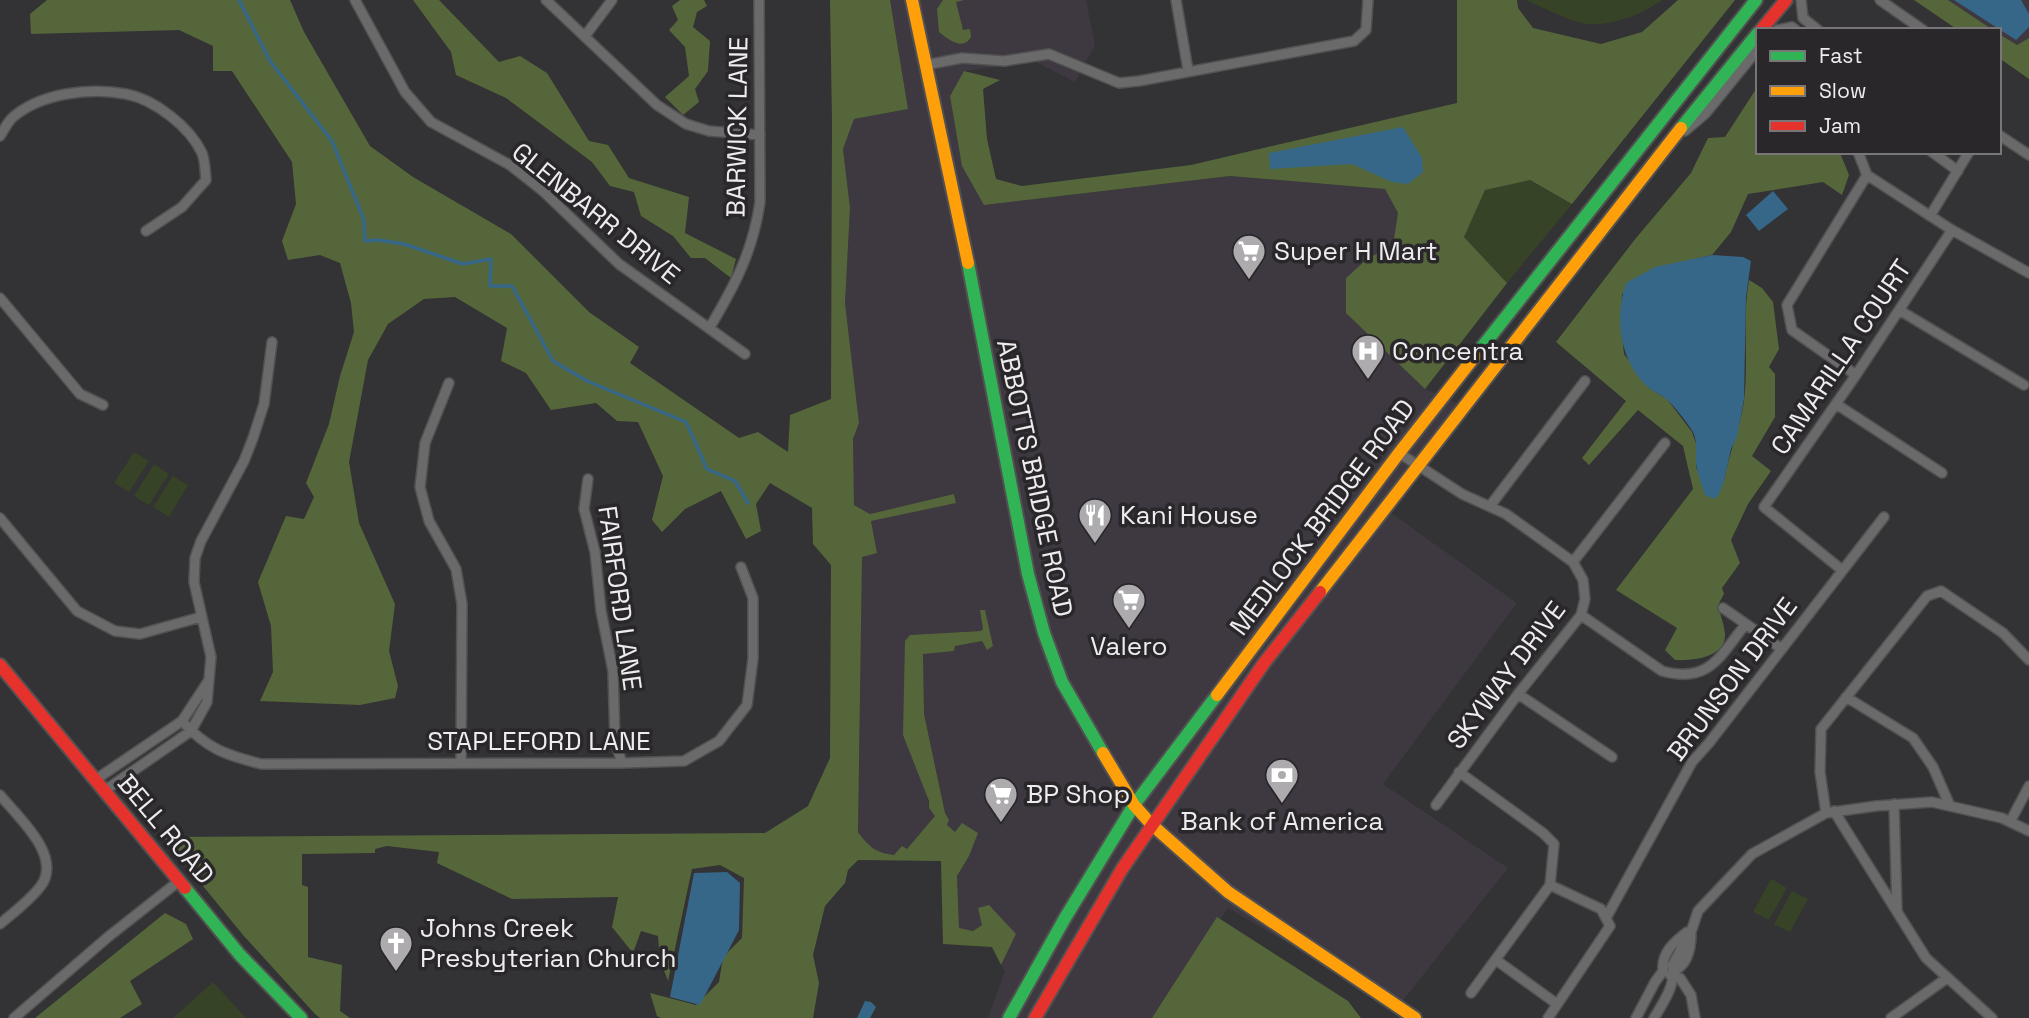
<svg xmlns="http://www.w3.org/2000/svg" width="2029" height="1018" font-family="'Space Grotesk',sans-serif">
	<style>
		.built { fill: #3e3840 }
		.green { fill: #374326 }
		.forest { fill: #55673a }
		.water { fill: #366788 }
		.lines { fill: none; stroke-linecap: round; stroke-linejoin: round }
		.stream { stroke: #366788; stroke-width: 3.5 }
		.street-casing { stroke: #525152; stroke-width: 12 }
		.fast-casing { stroke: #525152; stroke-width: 16 }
		.slow-casing { stroke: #525152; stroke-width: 16 }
		.jam-casing { stroke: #525152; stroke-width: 16 }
		.street { stroke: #6b6a6b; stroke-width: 9 }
		.fast { stroke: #30b455; stroke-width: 12 }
		.slow { stroke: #ff9f0a; stroke-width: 12 }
		.jam { stroke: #e5322d; stroke-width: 12 }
		.labels { text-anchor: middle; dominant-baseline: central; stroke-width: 7; stroke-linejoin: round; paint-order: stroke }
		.street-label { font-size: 26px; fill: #eeecef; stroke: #2a272b }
		.poi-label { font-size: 26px; fill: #eeecef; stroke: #2a272b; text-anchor: start }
	</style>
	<rect width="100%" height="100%" fill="#333234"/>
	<path class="built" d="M890,0h196l9,46 -20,36 -39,-20 -71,9 -15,24 34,110 246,-29 155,13 13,24 -5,32 -26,14 58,130 36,16 -78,102 134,96 -134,181 125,84 -111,140 -169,-100 -72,110h-168l17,-47 -4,-6 15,-31 -33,-10 -10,7 -14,-2 -2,-53 12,-20 -14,-24 -8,-7 2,-5 -4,-7 -21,-99 -1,-61 31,-2 1,-5 27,-5 5,9 -7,-40 3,19 -2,2 -70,4 18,173 7,8 -29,34 -13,5 -14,-1 -10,-6 -12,-16 4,-276 15,-3 -6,-32 85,-19 -2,-8 -84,20 -16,-9 -1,-66 6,-16 -14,-120 5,-95 -7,-59 11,-30 54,-10z
		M1948,0h81v38l-12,7 -18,-11v-4h-6z"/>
	<path class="green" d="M1526,0h136c-19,15 -60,30 -85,22 -17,-5 -34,-15 -51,-22z
		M1529,180l43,24 -65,79 -43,-46 21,-47z
		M134,452l15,9 -20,31 -15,-9z
		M154,464l15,10 -20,31 -15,-9z
		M173,476l15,9 -19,32 -16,-10z
		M1771,879l16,9 -18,32 -16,-8z
		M1792,891l16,8 -18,33 -16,-8z
		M213,982l33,36h-73z"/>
	<path class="forest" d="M47,0h243l14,32 66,114 43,31 98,57 78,78 50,35 -9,16 109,75 19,-6 30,20 2,-37 41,-16 1,-277 -2,-122h60l18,109 -54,10 -11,30 7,59 -5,95 14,120 -6,16 1,66 16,9 84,-20 2,9 -85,18 6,32 -15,4 -4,275c11,15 18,21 36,23l8,-9 5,3 28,-33 -6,-8v-7l-26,-66 2,-94 5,-6 71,-4 2,-2 -3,-19h5l8,36 -6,4 -5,-9 -27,5 -1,5 -31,3 1,60 21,99 4,7 -2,5 8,7 7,-9 16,10 -9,23 -12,20 2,52 14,3 9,-6 -4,-17 11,-3 27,29 -15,31 -9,-18 -49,-3 -2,-83 -83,-1 -10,10 -3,13 -20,23 -12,49 6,28 -6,35h-152l-4,-2 -7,-23 46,12 23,-23 4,-25 19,-19 2,-60 -24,-13 -28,4 -24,112 -8,-21 -2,-24 -17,-5 -8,22 -21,-26 6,-30 -106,2 -75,-36 2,-11 -52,-6 -12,3v4l-73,1v31l6,2v70l34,8 -2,46 10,7h-30l-5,-4 -72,-79 -80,-98 602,-4 43,-27 22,-48 1,-193 -18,-21 -1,-36 -42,-25 -14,21 5,27 -15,8 -25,-48 -36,18 -23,23 -10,-12 11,-44 -25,-54 -21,-1 -21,-18 -45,7 -25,-37 -25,-12 6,-33 -52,-31 -31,2 -36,25 -20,36 -19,102 10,61 36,81 -6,47 9,35 -3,12 -35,7 -100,-4 13,-29 -2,-46 -13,-44 28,-66 18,3 10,-22 -8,-14 23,-59 11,-48 14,-44 -3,-29 -11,-40 -20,-8 -32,5 -6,-19 14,-37 -4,-42 -60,-91h-19v-25l-34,-16 -148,4 -1,-20z
		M413,0h26l60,62 21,-6 27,17 42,68 19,4 21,33 60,19 -4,36 51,26 -5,19 -26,-20h-14l-18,-22 -32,-20 -7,-24 -24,-6 -18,-24 -86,-64 -50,-23 -5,-23z
		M680,0h24l3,6 -10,6 -4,15 17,14 -2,30 -13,18 4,13 -16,13 -18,-18 24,-21 -4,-29 -16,-17 9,-10 -6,-14z
		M943,0h21l-8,2 7,28 7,-1 1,8c-8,14 -22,3 -32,-5l-2,-23z
		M1457,0h60l1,8 15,20 68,16 41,-12 36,-32h57l-163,204 -42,-24 -45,10 -21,47 43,46 -82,106 -79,-76v-35l21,-19 26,-14 5,-32 -13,-24 -155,-13 -246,29 -22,-39 -12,-70 14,-25 36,9 -17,9 4,50 9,40 26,7 169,-21 266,-62z
		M1914,0h34l45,30h-35z
		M1999,34l18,11 12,-7v41l-30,-21z
		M1758,86v66l82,1 9,22 -7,20 -19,-13 -75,12 -17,38 -19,23 -18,4 -72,35 -1,30 3,30 25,34 18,11 25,33 6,17 -2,18 5,12 23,2c5,-28 16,-53 20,-80 5,-41 -2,-82 5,-121l13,8 11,14 6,47 -10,18 6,7v43l-23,39 19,15 -23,33 -17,36 9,23 -18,25 2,6 -6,11c2,9 6,19 7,29 1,24 -33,27 -50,26l-10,-10 12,-22 -61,-38 77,-101 -10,-43 -45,-36 -49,55 -7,-7 44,-57 -70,-59 80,-104 55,-65 17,-35 17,-1z
		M165,913l21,11 7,15 -63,42 12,23 -22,14h-85z
		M1217,917l131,84 13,17h-209z"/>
	<path class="water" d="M1954,0h67l8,14v13l-13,13z
		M1403,127l19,31 1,14 -15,12 -16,-2 -40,-18 -82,5 -1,-16z
		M1773,191l15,18 -29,22 -13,-16z
		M1712,255l31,2 8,4 -5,36 -2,102 -7,38 -6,12 -7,32 -5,13 -5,5 -9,-4c-3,-9 -6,-17 -8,-26 -3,-12 2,-24 -4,-37 -4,-7 -20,-28 -27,-33 -5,-5 -13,-7 -18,-12 -28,-25 -34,-69 -22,-104l29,-16z
		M727,872l13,11 -1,47 -39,75 -30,-8 24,-124z
		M865,1001l6,1 5,5 -6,11h-13z"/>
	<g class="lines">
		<path class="stream" d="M239,0l31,61 62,80 32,79 1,21 13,-1 26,4 59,20 28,-5 -1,27h22l41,75 34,20 99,41 21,47 28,12 13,22"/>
		<defs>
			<path id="street" d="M355,0l50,92 26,30 79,43 33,26 76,73 126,90
				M546,0l111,105 29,19 23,7 51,4
				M1176,0l12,70
				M1801,0l2,18 15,12
				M1880,0l43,30
				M1777,30l15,-3 4,3
				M585,36l27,-36
				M926,65l36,-7 42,3 45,-7 70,29 20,-2 215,-40 12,-11 2,-30
				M1685,131l21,-18 52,-64
				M1999,135l30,20
				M0,136c4,-6 7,-13 12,-18 28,-25 78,-31 114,-24 28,5 64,33 76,59 3,7 3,18 4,27l-24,27 -36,24
				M1858,152l9,23 85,55 77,43
				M1932,152l26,19
				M1930,216l39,-64
				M0,298l80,96 23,11
				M1899,310l125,75
				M710,327c25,-42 43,-76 50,-125l-1,-202
				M1856,375l-64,-45 -5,-25 80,-130
				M449,383l-24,60 -5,44 9,34 27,48 6,35 -1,159
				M1836,404l106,69
				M1399,453l63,41 44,20 67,48 10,18 2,19 -4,16 -63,79 -82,111
				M588,479l-4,30 11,43 6,59 12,60 2,70 7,22
				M1490,506l95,-125
				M0,518l77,93 38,20 25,3 61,-17
				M1573,562l92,-119
				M1842,570l-78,-63 92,-132 96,-145
				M1723,608l59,41
				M1581,615l81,56c47,13 58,-15 83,-46
				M1518,694l94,63
				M1846,697l67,41 20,29 17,39
				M182,721c25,28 44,34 79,43l361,-1 62,-2 35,-20 28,-36 6,-46v-61l-12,-31
				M1459,772l84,61 11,11 -4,41 -79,108
				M95,780l87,-59 27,-41
				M104,791l87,-60 16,-29 4,-45 -17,-75 1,-24 6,-17 43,-80 9,-23 11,-34 8,-62
				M0,795c18,22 64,62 40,92 -11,14 -27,26 -40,37
				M1894,804l3,107
				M1834,811l92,147 66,60
				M1826,813l-6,-41 1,-43 106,-133 14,-5 62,42 26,27
				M2010,822l19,-36
				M1606,918l86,-156 17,-19 175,-226
				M1496,960l61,44
				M1674,971c14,-7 17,-23 17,-37
				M1670,975l10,3 11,17 4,23
				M14,1018l94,-81 71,-56
				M1548,1018l62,-92 -9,-17 -51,-24
				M1636,1018l19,-36 8,-11c-2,-18 11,-29 24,-39
				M1654,1018c9,-15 23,-35 18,-52l20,-37 6,-18 54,-57 74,-41 50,-7 56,-4 70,16 27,13
				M1891,1018l56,-40"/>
			<path id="fast" d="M1681,128l77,-95
				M968,263l60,311 16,59 18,49 41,71
				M1475,356l281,-356
				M185,888l55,67 61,63
				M1009,1018l56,-100 69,-113 83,-110"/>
			<path id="slow" d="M912,0l56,263
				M1320,592l361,-464
				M1217,695l182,-242 76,-97
				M1103,753l31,52 17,19 77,68 187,126"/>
			<path id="jam" d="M1761,30l25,-30
				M0,665l185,223
				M1035,1018l87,-149 142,-206 56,-71"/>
		</defs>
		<use href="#street" class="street-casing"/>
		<use href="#fast" class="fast-casing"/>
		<use href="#slow" class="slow-casing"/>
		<use href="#jam" class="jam-casing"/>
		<use href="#street" class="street"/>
		<use href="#fast" class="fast"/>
		<use href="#slow" class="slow"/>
		<use href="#jam" class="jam"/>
	</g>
	<defs>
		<symbol id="supermarket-pin" viewBox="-11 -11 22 30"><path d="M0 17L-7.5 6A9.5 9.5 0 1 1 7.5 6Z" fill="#adabae" stroke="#2a272b"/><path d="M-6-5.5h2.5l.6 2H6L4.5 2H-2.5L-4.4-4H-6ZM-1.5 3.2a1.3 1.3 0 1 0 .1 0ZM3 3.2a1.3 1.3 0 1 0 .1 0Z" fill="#fff"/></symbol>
		<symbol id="hospital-pin" viewBox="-11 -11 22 30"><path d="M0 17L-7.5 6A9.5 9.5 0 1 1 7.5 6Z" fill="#adabae" stroke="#2a272b"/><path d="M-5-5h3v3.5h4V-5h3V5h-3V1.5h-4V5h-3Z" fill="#fff"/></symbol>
		<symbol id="restaurant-pin" viewBox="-11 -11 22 30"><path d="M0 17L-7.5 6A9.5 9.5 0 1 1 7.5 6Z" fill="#adabae" stroke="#2a272b"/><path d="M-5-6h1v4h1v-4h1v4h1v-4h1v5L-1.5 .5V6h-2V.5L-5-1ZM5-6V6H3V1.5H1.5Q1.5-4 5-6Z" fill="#fff"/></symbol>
		<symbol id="bank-pin" viewBox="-11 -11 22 30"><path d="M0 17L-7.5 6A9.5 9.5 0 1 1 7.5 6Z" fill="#adabae" stroke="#2a272b"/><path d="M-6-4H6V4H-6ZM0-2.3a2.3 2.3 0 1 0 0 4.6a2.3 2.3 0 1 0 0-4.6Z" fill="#fff"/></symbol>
		<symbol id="church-pin" viewBox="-11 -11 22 30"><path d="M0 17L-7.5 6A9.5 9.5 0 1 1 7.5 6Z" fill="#adabae" stroke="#2a272b"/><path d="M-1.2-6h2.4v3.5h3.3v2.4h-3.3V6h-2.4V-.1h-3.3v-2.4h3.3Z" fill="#fff"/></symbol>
	</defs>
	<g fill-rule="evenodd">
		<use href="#supermarket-pin" x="1230" y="232" width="38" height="52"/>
		<use href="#hospital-pin" x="1349" y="332" width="38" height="52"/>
		<use href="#restaurant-pin" x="1076" y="496" width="38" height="52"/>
		<use href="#supermarket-pin" x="1110" y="581" width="38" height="52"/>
		<use href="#bank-pin" x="1263" y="756" width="38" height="52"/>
		<use href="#supermarket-pin" x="982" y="775" width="38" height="52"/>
		<use href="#church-pin" x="377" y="924" width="38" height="52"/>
	</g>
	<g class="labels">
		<g class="street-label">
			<text transform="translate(737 127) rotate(-89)">BARWICK LANE</text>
			<text transform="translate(596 213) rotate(39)">GLENBARR DRIVE</text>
			<text transform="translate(1841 357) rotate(-56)">CAMARILLA COURT</text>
			<text transform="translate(1035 478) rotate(78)">ABBOTTS BRIDGE ROAD</text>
			<text transform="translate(1322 517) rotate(-53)">MEDLOCK BRIDGE ROAD</text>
			<text transform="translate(620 598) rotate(82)">FAIRFORD LANE</text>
			<text transform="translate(1506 675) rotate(-53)">SKYWAY DRIVE</text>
			<text transform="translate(1732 679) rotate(-53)">BRUNSON DRIVE</text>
			<text x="539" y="741">STAPLEFORD LANE</text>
			<text transform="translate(166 829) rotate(50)">BELL ROAD</text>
		</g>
		<g class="poi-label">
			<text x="1274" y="251">Super H Mart</text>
			<text x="1392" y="351">Concentra</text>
			<text x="1120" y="515">Kani House</text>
			<text x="1129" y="646" text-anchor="middle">Valero</text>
			<text x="1026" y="794">BP Shop</text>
			<text x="1282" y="821" text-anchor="middle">Bank of America</text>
			<text x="420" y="928">Johns Creek<tspan x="420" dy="30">Presbyterian Church</tspan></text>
		</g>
	</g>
	<rect x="1756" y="28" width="245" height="126" fill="#2a272b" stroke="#787679" stroke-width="2"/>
	<rect x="1770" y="51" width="35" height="10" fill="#30b455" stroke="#787679" stroke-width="2"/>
	<text x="1819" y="63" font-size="21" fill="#eeecef">Fast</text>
	<rect x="1770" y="86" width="35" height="10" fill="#ff9f0a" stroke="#787679" stroke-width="2"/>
	<text x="1819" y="98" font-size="21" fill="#eeecef">Slow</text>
	<rect x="1770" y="121" width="35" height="10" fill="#e5322d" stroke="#787679" stroke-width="2"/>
	<text x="1819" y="133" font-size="21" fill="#eeecef">Jam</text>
</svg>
